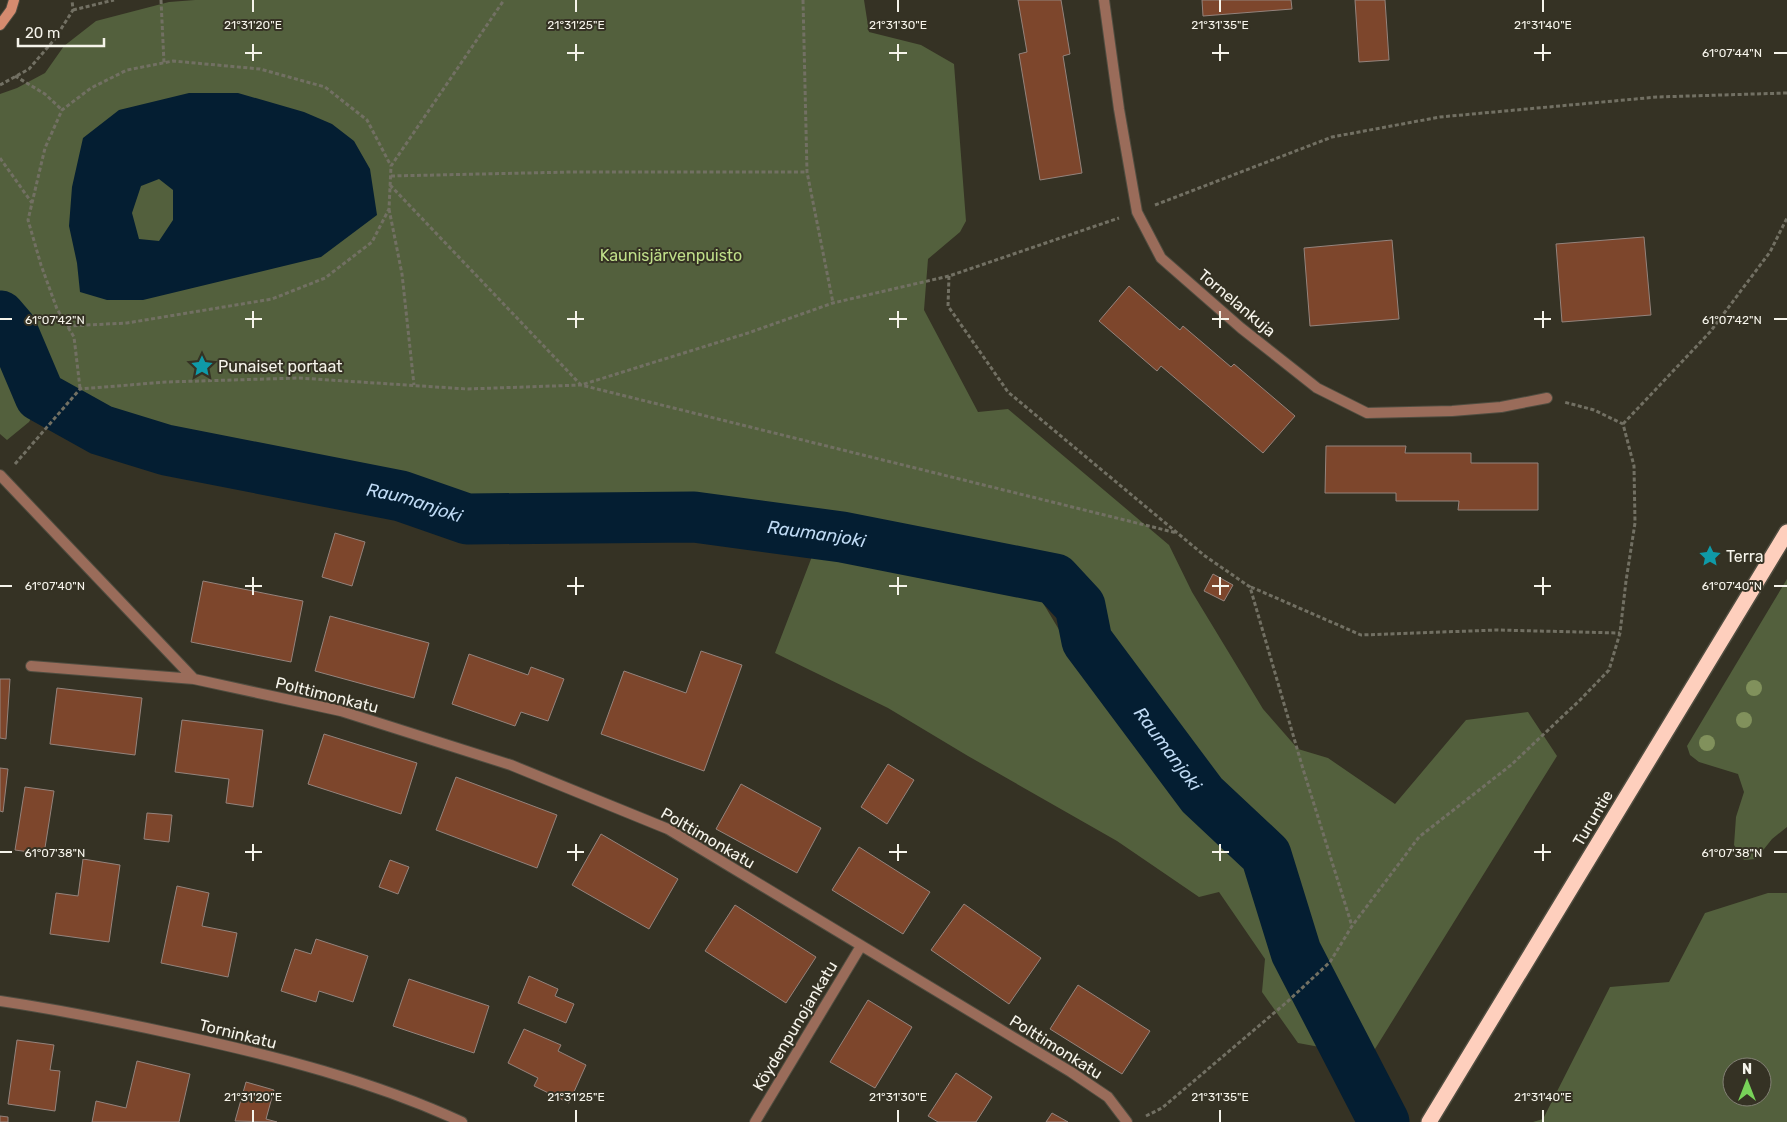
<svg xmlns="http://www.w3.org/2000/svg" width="1787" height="1122" font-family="Rubik,sans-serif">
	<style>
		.green { fill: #53603d; fill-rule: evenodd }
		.water { fill: #041e32; fill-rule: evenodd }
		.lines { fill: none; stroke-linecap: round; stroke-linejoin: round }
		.river { stroke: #041e32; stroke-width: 51 }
		.building { fill: #7d462c; stroke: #94837c }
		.street-casing { stroke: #504d40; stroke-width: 12 }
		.secondary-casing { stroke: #504d40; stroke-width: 12 }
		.highway-casing { stroke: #504d40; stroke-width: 18 }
		.path { stroke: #727063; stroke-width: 3; stroke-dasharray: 4 2.5; stroke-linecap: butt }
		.street { stroke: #9a6c5a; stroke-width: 10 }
		.secondary { stroke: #d58b6f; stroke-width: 10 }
		.highway { stroke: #fecfbd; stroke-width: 15 }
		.tree { fill: #81915c }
		.ticks { fill: none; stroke: #f6f4eb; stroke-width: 2 }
		.labels { text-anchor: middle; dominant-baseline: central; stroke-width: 4; stroke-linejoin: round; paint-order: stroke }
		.park-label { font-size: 16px; fill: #c0df8a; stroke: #353224 }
		.street-label { font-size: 16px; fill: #f6f4eb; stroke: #353224 }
		.poi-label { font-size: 16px; fill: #f6f4eb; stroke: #353224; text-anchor: start }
		.water-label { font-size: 18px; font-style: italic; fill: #bfdaf4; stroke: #353224 }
		.ticks-label { font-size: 12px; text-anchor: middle; fill: #f6f4eb; stroke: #353224; stroke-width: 4; stroke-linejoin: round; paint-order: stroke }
	</style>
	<rect width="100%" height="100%" fill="#353224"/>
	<path class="green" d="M195,0h669l5,32 52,13 33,19 12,157 -6,11 -32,27 -4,51 54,102 30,-3 161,136 23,47 71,117 35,40 30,9 67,46 71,-84 62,-8 29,44 -187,301 -28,-54 -52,-91 -14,-68 -70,-59 -58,-101 -42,-31 -6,-53 -22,-26 -80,-22 -253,-40 -185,-4 -76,2 -92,-26 -165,-32 -106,-25 -68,-46 -24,41 -22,18 -7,-6v-340l17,-6 28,-15 19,-27 32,-25 73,-19z
		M816,546l110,16 108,26 42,70 89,116 88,93 32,95 40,86 -27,-5 -36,-51 3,-33 -46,-67 -20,5 -82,-56 -149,-85 -80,-48 -113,-55z
		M1787,579v248l-15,12 -16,20 -12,1 -10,-15 2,-28 8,-25 -6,-18 -39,-12 -9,-7 -3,-9z
		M1768,893h19v229h-254l10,-3 67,-132 59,-5 36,-69zM1732,1067h30v30h-30z"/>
	<path class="water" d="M189,93h49l66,19 28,12 22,17 16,28 7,46 -56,42 -178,43h-36l-27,-8 -3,-29 -8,-37 3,-39 11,-49 36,-28zM159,179l14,11v30l-14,21 -20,-2 -7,-26 9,-27z"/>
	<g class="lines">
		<path class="river" id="s1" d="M0,316l12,14 28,66 61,34 65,20 235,46 66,23 227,-2 148,20 213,42 25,27 7,35 115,154 64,60 30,97 88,170"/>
	</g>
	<path class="building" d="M1018,0h43l9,54 -7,2 19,117 -42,7 -21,-126 8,-2z
		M1202,0h89l1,9 -89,7z
		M1355,0h30l4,60 -30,2z
		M1644,237l7,78 -89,7 -6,-78z
		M1392,240l7,79 -89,7 -6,-78z
		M1129,286l51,44 3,-4 48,41 3,-3 61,52 -32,37 -102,-87 -4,5 -58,-50z
		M1326,446h80l-1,7h66v10h67v47h-80l1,-9h-63v-8h-71z
		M335,533l30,9 -13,44 -30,-9z
		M1213,574l20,11 -9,16 -20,-10z
		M203,581l100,20 -12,61 -100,-20z
		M330,616l99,27 -15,55 -99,-27z
		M701,651l41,14 -38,106 -103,-37 23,-63 62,22z
		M469,654l59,21 3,-8 33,12 -16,42 -27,-9 -6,14 -63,-22z
		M0,679h10l-4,60 -6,-1z
		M57,688l85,10 -7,57 -85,-11z
		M182,720l81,10 -10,77 -27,-4 3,-24 -54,-7z
		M324,734l93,29 -16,51 -93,-30z
		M888,764l26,16 -27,44 -26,-17z
		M0,768l8,1 -5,43 -3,-1z
		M456,777l101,38 -20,53 -101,-38z
		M741,784l80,44 -24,45 -81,-44z
		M25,787l29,4 -10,63 -29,-4z
		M147,813l25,2 -3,27 -25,-3z
		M601,834l77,45 -29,50 -77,-44z
		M859,847l71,45 -27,42 -71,-44z
		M83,859l37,6 -11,77 -59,-8 6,-41 22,3z
		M390,860l19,7 -11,27 -19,-7z
		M177,886l32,7 -7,33 35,7 -9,44 -67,-14z
		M964,904l77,54 -32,46 -78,-54z
		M735,905l81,52 -30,46 -81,-52z
		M316,939l52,17 -15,46 -34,-11 -3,11 -35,-11 14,-42 16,5z
		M529,976l29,13 -3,7 19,8 -8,19 -48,-20z
		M409,979l80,27 -15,47 -81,-27z
		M1078,985l72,46 -28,43 -72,-45z
		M868,1000l44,27 -37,61 -45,-26z
		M524,1029l37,16 -3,6 28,14 -17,38 -35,-17 4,-8 -30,-15z
		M17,1040l37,5 -4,25 10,1 -5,40 -47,-7z
		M137,1061l53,13 -11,48h-87l4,-21 30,7z
		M956,1073l36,24 -16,25h-38l-10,-6z
		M246,1082l28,8 -8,29 11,3 -42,-1z
		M1052,1113l16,9h-22z
		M0,1116l8,1v5h-8z"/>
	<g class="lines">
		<defs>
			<path id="street" d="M1104,0l15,109 18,103 24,46 80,70 76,60 50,25 85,-2 49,-4 46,-9
				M0,475l194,204
				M31,666l163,13 147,32 170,54 157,64 403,243 37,25 19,25
				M0,1001c60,9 120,21 179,34 97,21 194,46 283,87
				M755,1122l106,-176"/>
			<path id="secondary" d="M0,25l11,-15 3,-10"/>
			<path id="highway" d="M1429,1122l358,-590"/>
		</defs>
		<use href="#street" class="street-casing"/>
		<use href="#secondary" class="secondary-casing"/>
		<use href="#highway" class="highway-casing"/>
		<path class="path" d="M161,0l3,63
			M803,0l4,172 26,131
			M73,10l41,-10
			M15,76l30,18 17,16
			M0,85l29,-16 25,-29 19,-30 -1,-10
			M0,158l32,45
			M391,176l180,-4h236
			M390,185l191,200 167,-52 85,-30 116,-27 170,-58
			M1155,205l177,-68 108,-20 217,-20 130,-4
			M389,209l13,65 12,111
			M949,276l-1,30 60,86 197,164 45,31 53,182 49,157
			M67,326l60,-3 145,-24 53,-21 47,-36 17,-33 2,-43 113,-166
			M80,388l-6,-51 -17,-28 -16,-44 -13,-45 17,-72 17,-38 29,-22 36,-18 46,-9 87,8 65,18 42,33 24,46
			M1623,424l87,-92 60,-80 17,-34
			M15,464l65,-75 86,-7 133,-4 168,11 114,-4 596,148
			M1251,587l110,48 136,-5 123,3
			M1146,1116l16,-8 125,-106 43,-40 22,-36 67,-89 92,-72 69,-65 29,-30 11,-37 6,-52 9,-58 -1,-57 -11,-42 -29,-14 -30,-8"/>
		<use href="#street" class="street"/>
		<use href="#secondary" class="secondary"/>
		<use href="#highway" class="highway"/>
	</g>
	<g class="tree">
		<circle cx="1754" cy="688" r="8"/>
		<circle cx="1744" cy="720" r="8"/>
		<circle cx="1707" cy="743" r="8"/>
	</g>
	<path class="ticks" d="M253,0v12M576,0v12M898,0v12M1220,0v12M1543,0v12M253,44v17M576,44v17M898,44v17M1220,44v17M1543,44v17M245,53h17M567,53h17M889,53h18M1212,53h17M1534,53h17M1774,53h13M253,311v17M576,311v17M898,311v17M1220,311v17M1543,311v17M0,319h12M245,319h17M567,319h17M889,319h18M1212,319h17M1534,319h17M1774,319h13M253,577v18M576,577v18M898,577v18M1220,577v18M1543,577v18M0,586h12M245,586h17M567,586h17M889,586h18M1212,586h17M1534,586h17M1774,586h13M253,844v17M576,844v17M898,844v17M1220,844v17M1543,844v17M0,852h12M245,852h17M567,852h17M889,852h18M1212,852h17M1534,852h17M1774,852h13M253,1110v12M576,1110v12M898,1110v12M1220,1110v12M1543,1110v12"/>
	<defs>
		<symbol id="sight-bare" viewBox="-9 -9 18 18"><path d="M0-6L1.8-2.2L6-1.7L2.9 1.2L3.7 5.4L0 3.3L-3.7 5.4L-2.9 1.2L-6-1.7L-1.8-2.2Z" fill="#0f9aa8" stroke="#353224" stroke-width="2.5" paint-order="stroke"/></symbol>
	</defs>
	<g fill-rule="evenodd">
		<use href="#sight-bare" x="186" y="350" width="32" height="32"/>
		<use href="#sight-bare" x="1694" y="540" width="32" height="32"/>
	</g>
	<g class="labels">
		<g class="park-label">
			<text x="671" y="255">Kaunisjärvenpuisto</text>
		</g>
		<g class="street-label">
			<text transform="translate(1237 303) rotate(40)">Tornelankuja</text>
			<text transform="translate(327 695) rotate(14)">Polttimonkatu</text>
			<text transform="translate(1593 818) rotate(-59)">Turuntie</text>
			<text transform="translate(708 838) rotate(30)">Polttimonkatu</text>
			<text transform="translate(795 1026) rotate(-59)">Köydenpunojankatu</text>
			<text transform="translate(238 1034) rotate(14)">Torninkatu</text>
			<text transform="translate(1056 1047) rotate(32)">Polttimonkatu</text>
		</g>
		<g class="poi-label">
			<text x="218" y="366">Punaiset portaat</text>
			<text x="1726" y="556">Terra</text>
		</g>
		<g class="water-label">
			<text stroke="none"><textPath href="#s1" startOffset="482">Raumanjoki</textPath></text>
			<text stroke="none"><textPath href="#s1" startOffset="888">Raumanjoki</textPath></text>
			<text stroke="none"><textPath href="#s1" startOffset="1338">Raumanjoki</textPath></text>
		</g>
	</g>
	<g class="ticks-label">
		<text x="253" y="29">21°31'20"E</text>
		<text x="576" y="29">21°31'25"E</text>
		<text x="898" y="29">21°31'30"E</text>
		<text x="1220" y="29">21°31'35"E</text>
		<text x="1543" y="29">21°31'40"E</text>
		<text x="1732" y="57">61°07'44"N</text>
		<text x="55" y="324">61°07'42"N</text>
		<text x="1732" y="324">61°07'42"N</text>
		<text x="55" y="590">61°07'40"N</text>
		<text x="1732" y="590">61°07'40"N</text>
		<text x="55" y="857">61°07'38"N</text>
		<text x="1732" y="857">61°07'38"N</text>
		<text x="253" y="1101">21°31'20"E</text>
		<text x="576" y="1101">21°31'25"E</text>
		<text x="898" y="1101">21°31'30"E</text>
		<text x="1220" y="1101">21°31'35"E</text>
		<text x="1543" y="1101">21°31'40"E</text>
	</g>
	<g transform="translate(1747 1082)"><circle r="24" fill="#353224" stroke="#828074"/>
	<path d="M0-4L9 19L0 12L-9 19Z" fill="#78d259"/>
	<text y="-8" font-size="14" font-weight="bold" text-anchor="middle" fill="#f6f4eb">N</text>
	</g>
	<path d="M18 38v8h86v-8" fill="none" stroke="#f6f4eb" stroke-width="2.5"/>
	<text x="25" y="38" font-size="15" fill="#f6f4eb" stroke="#353224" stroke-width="4" paint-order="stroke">20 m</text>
</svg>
